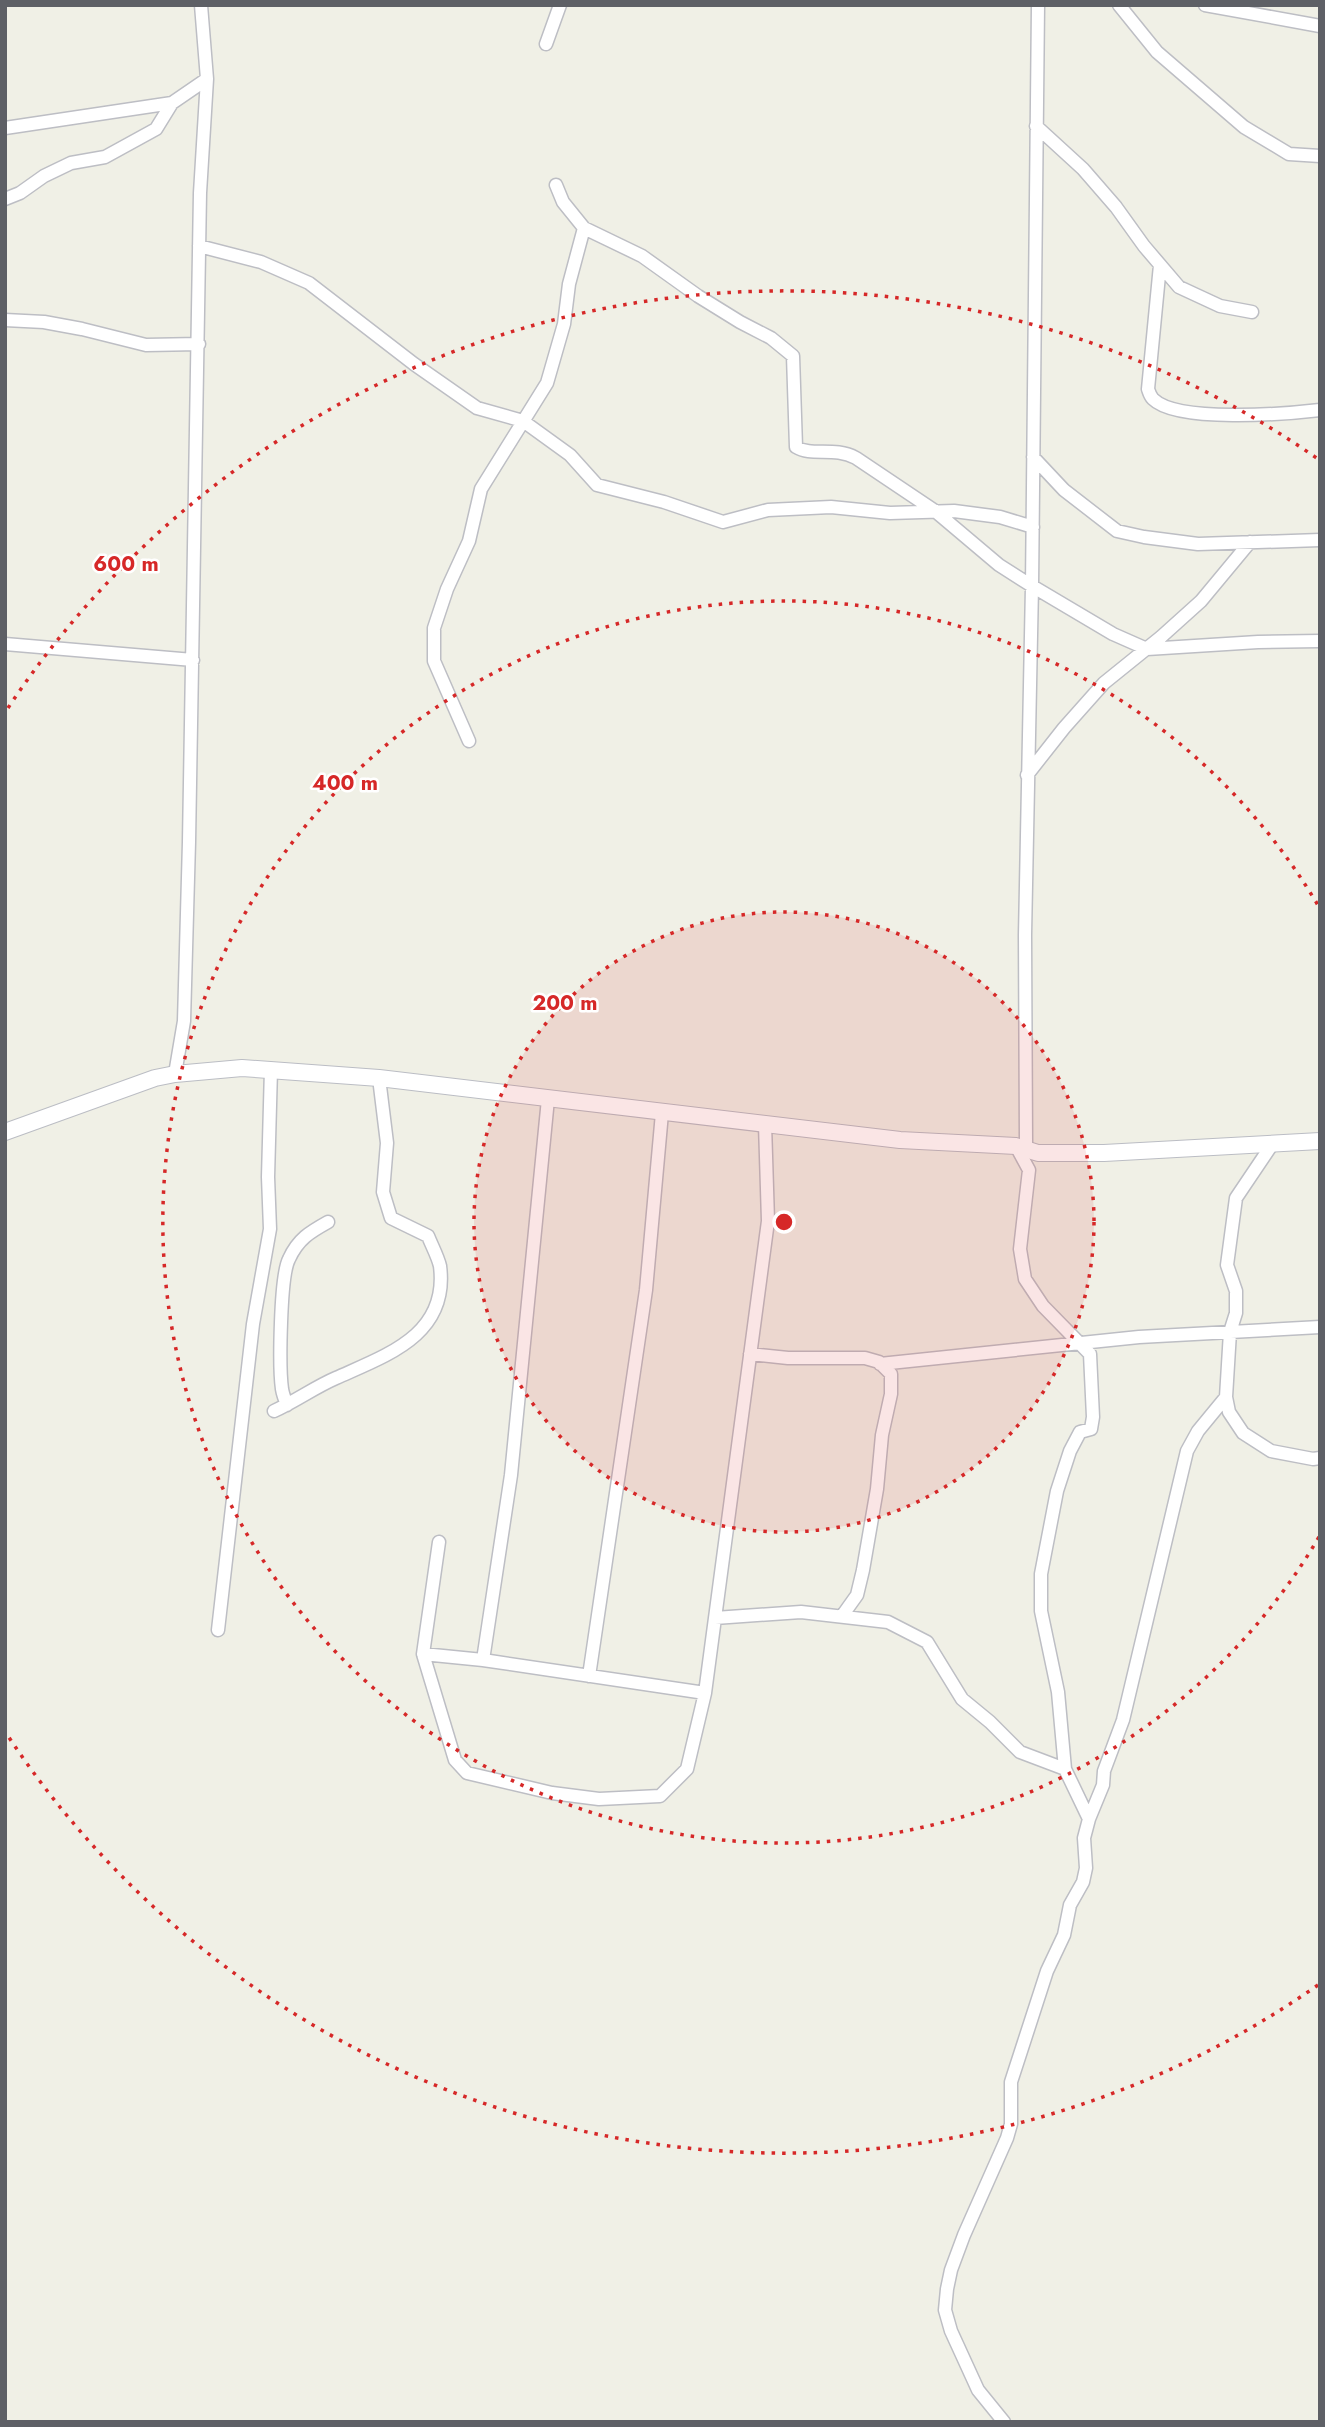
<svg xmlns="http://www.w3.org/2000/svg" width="1325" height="2427" font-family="Jost,sans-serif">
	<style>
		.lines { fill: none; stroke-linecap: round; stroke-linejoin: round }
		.street-casing { stroke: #bdbec4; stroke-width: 15 }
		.secondary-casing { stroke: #bbbdc4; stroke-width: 18 }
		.street { stroke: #fff; stroke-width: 12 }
		.secondary { stroke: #fff; stroke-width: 16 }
		.ring { fill: none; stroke: #d62828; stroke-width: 3.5; stroke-dasharray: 3.5 7 }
		.centre { fill: #d62828; stroke: #fff; stroke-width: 3.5 }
		.ring-label { font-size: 21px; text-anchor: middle; font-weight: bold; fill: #d62828; stroke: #fff; stroke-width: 5; stroke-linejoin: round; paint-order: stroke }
	</style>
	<rect width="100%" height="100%" fill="#f0f0e6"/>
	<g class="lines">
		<defs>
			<path id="street" d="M1038,5l-6,581 -7,349 1,209 -10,2 13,24 -9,79 5,30 18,27 47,48 3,63 -2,12 -11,3 -10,19 -13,40 -16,83v37l17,81 7,77 24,50
				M1119,5l38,47 87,75 45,27 31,2
				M1205,5l115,21
				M546,44l14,-39
				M1036,126l47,43 33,38 28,39 35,41 41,19 32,6
				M5,128l167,-25
				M556,185l7,17 21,26 58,28 56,40 42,26 31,16 22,18 3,91c16,10 38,-1 60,11l79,53 64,54 33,21 81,48 34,15 111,-7 62,-1
				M5,199l15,-6 24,-17 27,-13 34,-6 51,-28 16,-26 35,-24
				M199,246l62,16 48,21 105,81 63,44 46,13 47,34 27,30 67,17 59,20 45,-12 63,-3 59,6 64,-2 46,6 33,10
				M1160,265l-12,124c1,3 2,7 5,10 24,24 133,15 167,11
				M5,320l39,2 38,7 64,16 53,-1
				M1033,457l31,33 53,41 27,6 54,7 122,-4
				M5,644l188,16
				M469,741l-35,-80v-33l13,-39 22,-48 12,-52 66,-106 17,-59 5,-40 15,-56
				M1027,775l37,-47 40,-45 57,-46 40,-36 49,-59
				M175,1074l9,-53 5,-179 11,-649 7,-114 -6,-74
				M1273,1143l-37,55 -9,67 9,26v22l-6,19 -4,65 3,15 14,21 28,18 42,8 7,-1
				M750,1354l38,4h77l14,4 12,12v20l-9,41 -5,54 -14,81 -6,25 -15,21
				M880,1364l259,-27 181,-10
				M287,1405c-2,-5 -4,-10 -5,-16 -3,-21 -2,-113 7,-130 9,-20 21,-27 39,-37
				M274,1411c22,-10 41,-24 62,-33 51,-23 113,-43 104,-112 -2,-9 -8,-20 -12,-30l-37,-18 -8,-26 4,-49 -8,-65
				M439,1542l-16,112 32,106 12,13 85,20 47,6 61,-3 27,-27 18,-76 63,-472 -3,-97
				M715,1618l86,-6 87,10 39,20 35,57 28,23 30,30 45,17
				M218,1630l35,-306 17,-95 -2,-52 3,-108
				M423,1654l60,6 28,-185 37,-376
				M483,1660l222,33
				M589,1676l57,-386 16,-177
				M1004,2422l-26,-32 -27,-59 -6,-21 2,-21 4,-19 13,-35 43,-97 4,-14v-42l36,-111 17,-36 6,-30 13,-23 3,-14 -2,-30 5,-19 14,-34 1,-14 19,-51 64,-269 11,-20 28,-34"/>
			<path id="secondary" d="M5,1132l150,-54 20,-4 67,-6 137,10 521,62 116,6 22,7h66l216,-12"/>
		</defs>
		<use href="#street" class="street-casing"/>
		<use href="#secondary" class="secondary-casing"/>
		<use href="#street" class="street"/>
		<use href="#secondary" class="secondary"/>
	</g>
	<circle cx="784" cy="1222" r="310" fill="#d62828" fill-opacity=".12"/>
	<g class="ring">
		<circle cx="784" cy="1222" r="310"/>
		<path d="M1319 1537A621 621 0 1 1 1319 907"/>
		<path d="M1318 1985A931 931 0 0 1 8 1736M8 708A931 931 0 0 1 1318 459"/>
	</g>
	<circle cx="784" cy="1222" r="10" class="centre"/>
	<g class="ring-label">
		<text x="126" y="571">600 m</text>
		<text x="345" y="790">400 m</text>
		<text x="565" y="1010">200 m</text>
	</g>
	<rect width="1325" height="2427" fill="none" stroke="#5e6066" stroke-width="14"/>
</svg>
